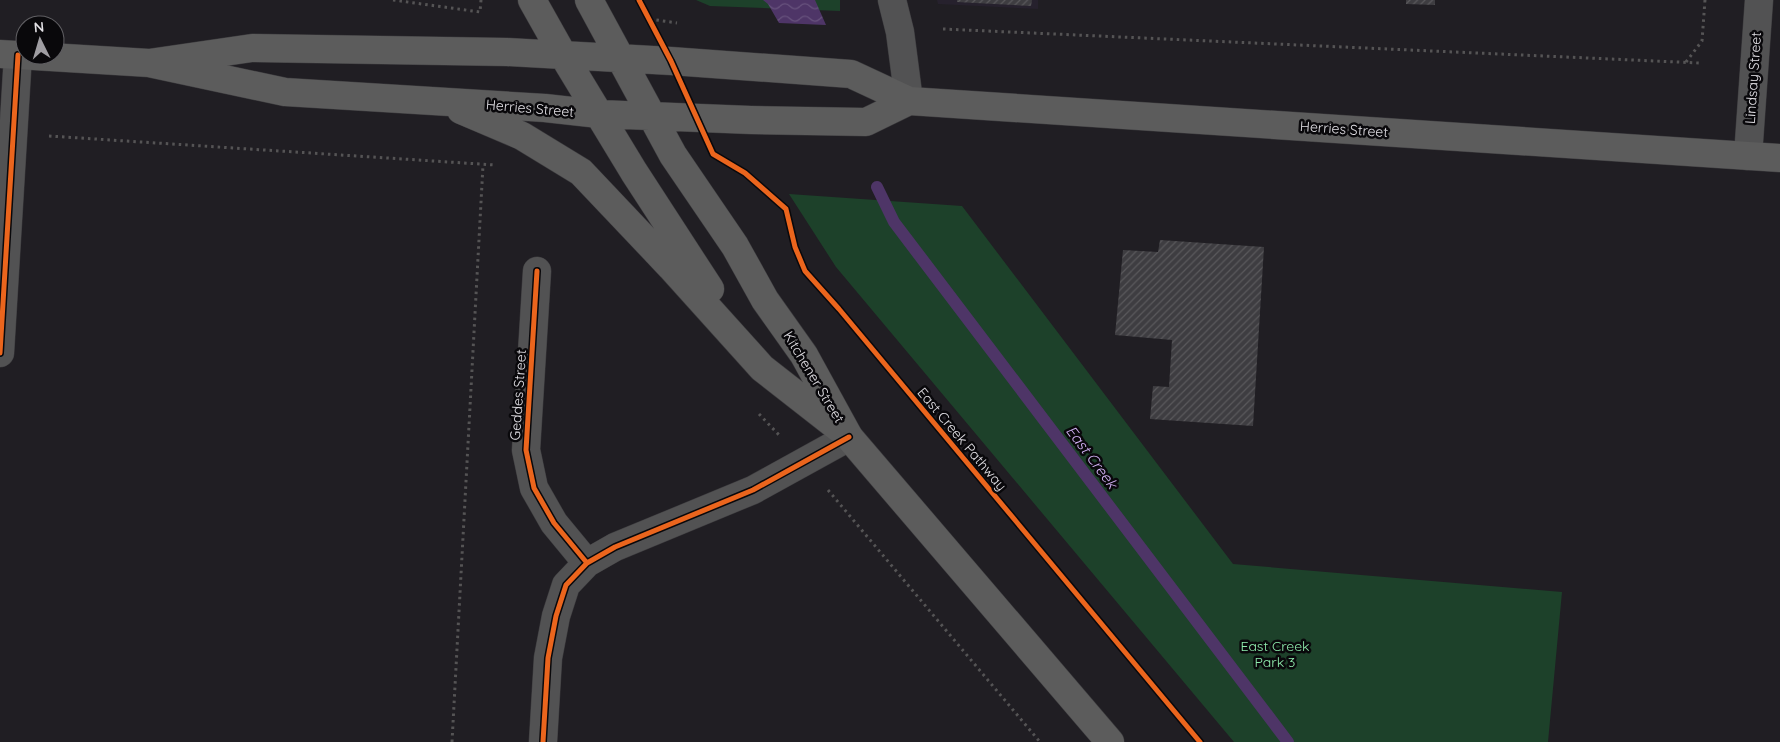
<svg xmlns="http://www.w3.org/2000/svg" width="1780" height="742" font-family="Quicksand,sans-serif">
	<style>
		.built { fill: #26212d }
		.green { fill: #1d412a }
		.water { fill: url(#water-waves) }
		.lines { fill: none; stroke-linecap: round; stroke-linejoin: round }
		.stream { stroke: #4e3567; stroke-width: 12 }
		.building { fill: url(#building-hatch) }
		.minor-casing { stroke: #3b3a3d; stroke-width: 29 }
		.major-casing { stroke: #3b3a3d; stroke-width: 29 }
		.path { stroke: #555455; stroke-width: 3; stroke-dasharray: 2.5 4; stroke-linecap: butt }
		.minor { stroke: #525253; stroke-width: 28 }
		.major { stroke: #5c5c5c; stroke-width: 28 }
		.cycleway-casing { stroke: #09080b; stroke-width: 8 }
		.cycleway { stroke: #eb651d; stroke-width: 5 }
		.labels { text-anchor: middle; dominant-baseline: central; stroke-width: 5; stroke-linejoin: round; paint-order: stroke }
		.street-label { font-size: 14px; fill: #e3e1e6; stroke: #09080b }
		.park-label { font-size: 14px; fill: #90edae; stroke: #09080b }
		.water-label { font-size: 15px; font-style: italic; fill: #d2b1f5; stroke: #09080b }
	</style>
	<defs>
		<pattern id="water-waves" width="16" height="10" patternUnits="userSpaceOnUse" patternTransform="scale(1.25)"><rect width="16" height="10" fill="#4e3567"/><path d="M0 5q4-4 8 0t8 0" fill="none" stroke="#67527d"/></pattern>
		<pattern id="building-hatch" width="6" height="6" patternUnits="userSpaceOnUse" patternTransform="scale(1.25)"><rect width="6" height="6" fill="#3e3d41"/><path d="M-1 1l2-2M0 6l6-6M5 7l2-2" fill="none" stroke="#5a595c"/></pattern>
	</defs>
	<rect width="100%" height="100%" fill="#201e23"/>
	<path class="built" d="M937,0h101v9l-100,-5z"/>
	<path class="green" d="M696,0h144v11l-130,-5z
		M789,194l173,12 271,358 329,28 -14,150h-314l-398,-475z"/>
	<path class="water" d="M763,0h52l11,25 -47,-2 -11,-19z"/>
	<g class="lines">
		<path class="stream" d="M877,187l17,35 394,520"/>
	</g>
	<path class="building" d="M957,0h75l-1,6 -74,-4z
		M1406,0h29v5l-29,-1z
		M1160,240l104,7 -11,179 -103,-7 3,-33 16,1 3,-47 -57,-5 8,-85 35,2z"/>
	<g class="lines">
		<defs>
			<path id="minor" d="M892,0l8,32 9,69
				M1748,156l11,-156
				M537,271l-11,179 8,38 20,35 33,40
				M0,353l18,-298
				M543,742l5,-84 8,-42 10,-31 21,-22 28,-16 138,-57 96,-53"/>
			<path id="major" d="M532,0l31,55 71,117 76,117
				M589,0l84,155 62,91 30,54 39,55 45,82 261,305
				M0,54l149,9 136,29 260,16 54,6 152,6 115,2 43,-21
				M149,63l103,-15 255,4 164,9 180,13 58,27 871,57
				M461,110l61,26 59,36 90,95 91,101 78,61"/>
		</defs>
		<use href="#minor" class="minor-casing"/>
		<use href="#major" class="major-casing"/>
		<path class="path" d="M393,0l87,12 1,-12
			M650,19l27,4
			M943,29l756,34
			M1686,62l16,-21 3,-41
			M49,136l446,29
			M759,414l20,21
			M828,490l212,252
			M452,742l31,-577"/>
		<use href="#minor" class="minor"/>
		<use href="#major" class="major"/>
		<defs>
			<path id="cycleway" d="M639,0l32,61 42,93 32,19 41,36 9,38 10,24 34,38 361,433
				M537,271l-11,179 8,38 20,35 33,40
				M0,353l18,-298
				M543,742l5,-84 8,-42 10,-31 21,-22 28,-16 138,-57 96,-53"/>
		</defs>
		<use href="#cycleway" class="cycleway-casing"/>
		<use href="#cycleway" class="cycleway"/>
	</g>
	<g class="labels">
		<g class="street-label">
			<text transform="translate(1753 78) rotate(-86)">Lindsay Street</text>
			<text transform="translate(530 108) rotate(5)">Herries Street</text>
			<text transform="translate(1344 129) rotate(4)">Herries Street</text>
			<text transform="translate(814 377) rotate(59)">Kitchener Street</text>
			<text transform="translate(518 395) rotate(-86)">Geddes Street</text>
			<text transform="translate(962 439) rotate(50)">East Creek Pathway</text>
		</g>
		<g class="park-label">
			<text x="1275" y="646">East Creek<tspan x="1275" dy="16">Park 3</tspan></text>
		</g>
		<g class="water-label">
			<text transform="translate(1092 457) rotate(53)">East Creek</text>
		</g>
	</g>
	<g transform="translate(40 40) rotate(355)"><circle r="24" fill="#09080b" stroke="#605f63"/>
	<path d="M0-4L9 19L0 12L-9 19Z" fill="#9f9da2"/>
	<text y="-8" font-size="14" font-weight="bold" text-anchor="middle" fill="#e3e1e6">N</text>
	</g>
</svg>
